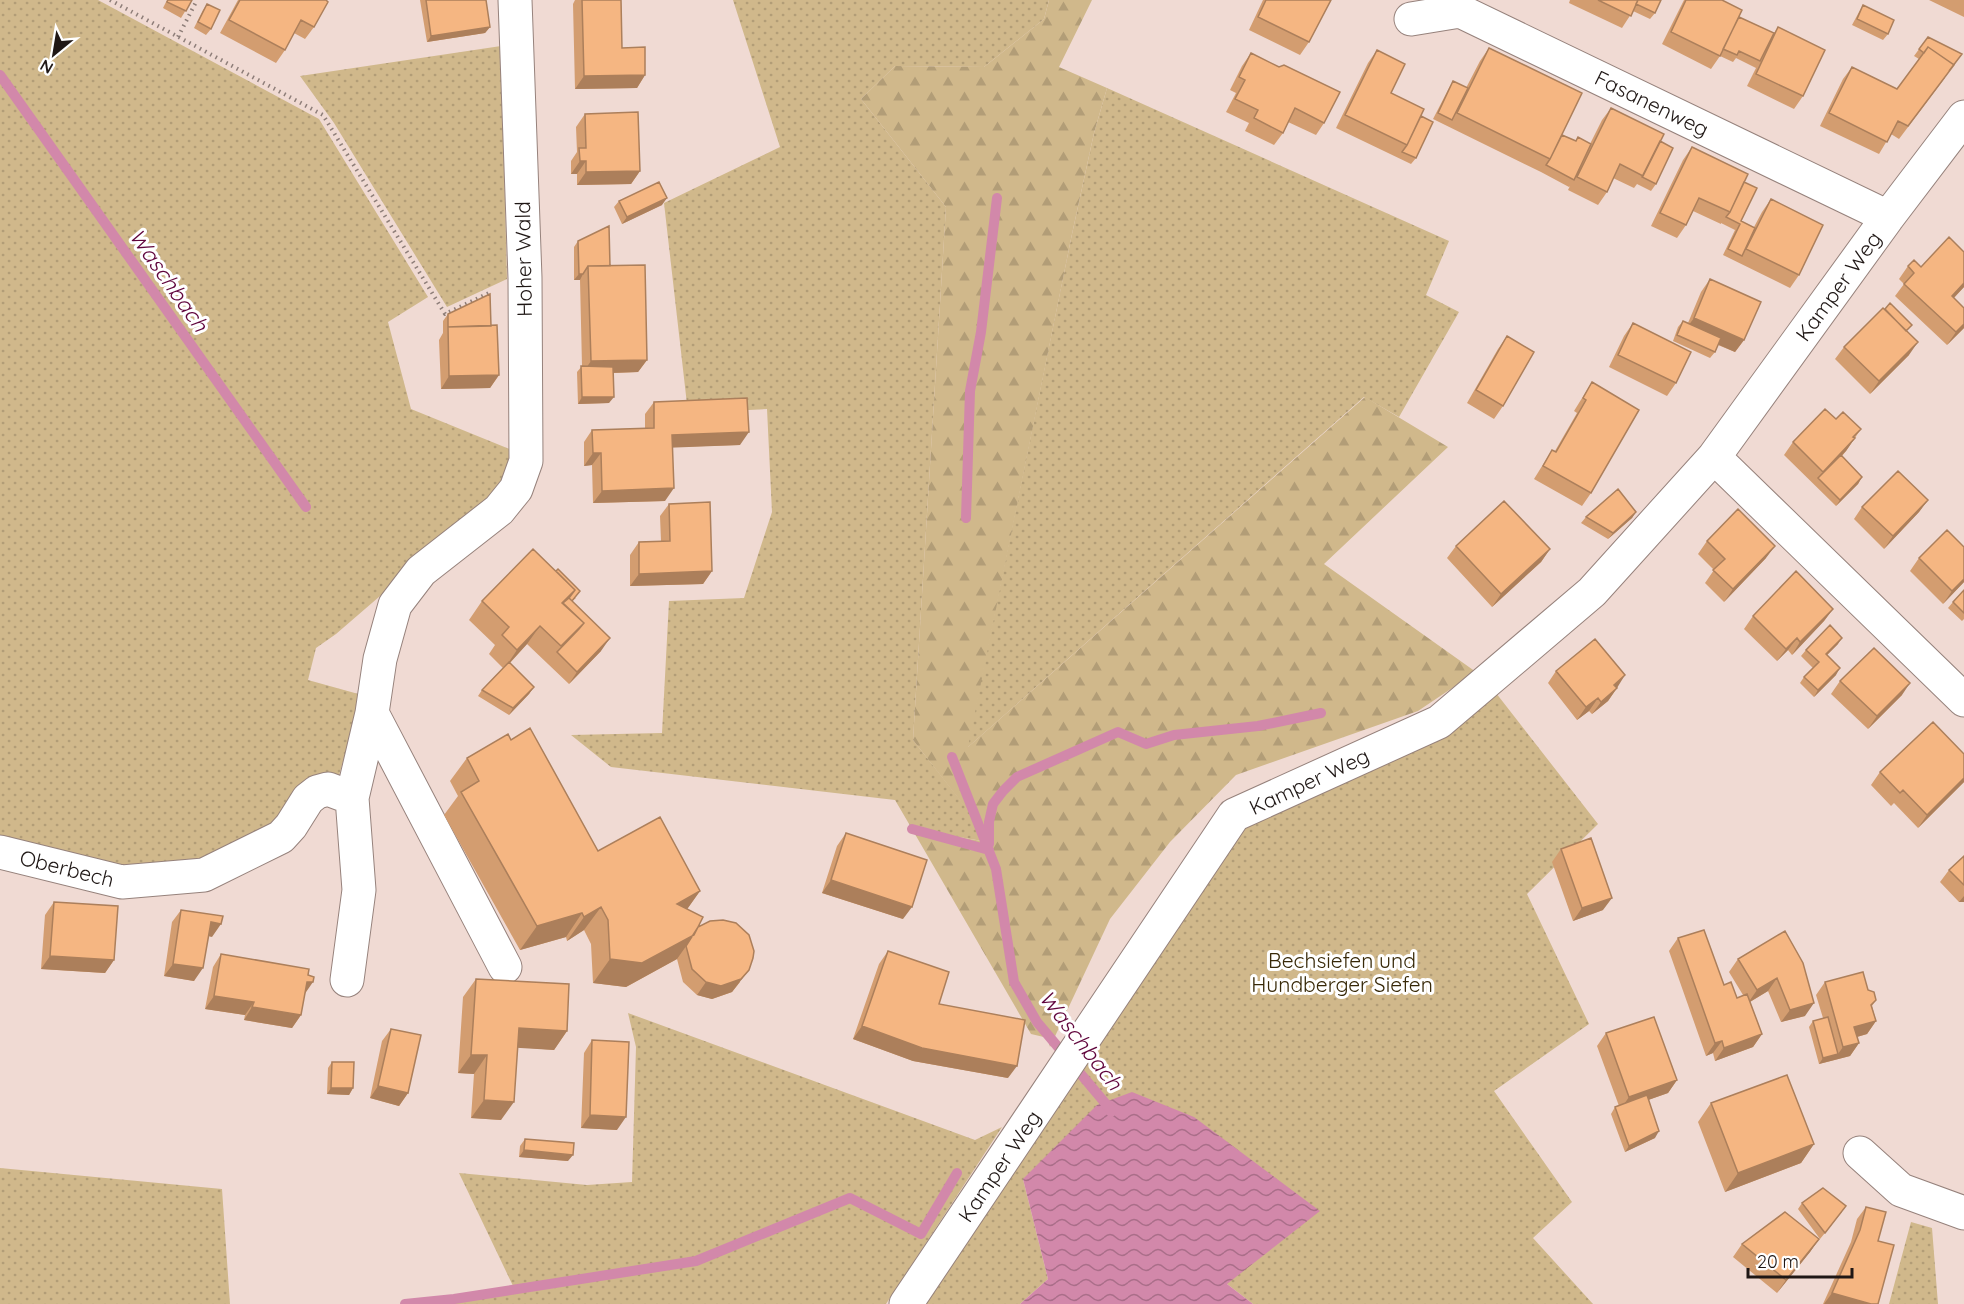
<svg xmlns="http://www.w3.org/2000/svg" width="1964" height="1304" font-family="Quicksand,sans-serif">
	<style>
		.green { fill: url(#green-dots) }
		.forest { fill: url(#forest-firs) }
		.water { fill: url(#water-waves) }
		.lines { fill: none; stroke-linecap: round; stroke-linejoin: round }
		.stream { stroke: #d288aa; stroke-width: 10 }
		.street-casing { stroke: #96827c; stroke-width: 35 }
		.path { stroke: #8e7e79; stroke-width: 4; stroke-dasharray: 1.5 4.5; stroke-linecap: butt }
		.street { stroke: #fff; stroke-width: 33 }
		.wall { fill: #d39d70 }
		.shaded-wall { fill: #ac7f5b }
		.building { fill: #f5b682; stroke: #ac7f5b; stroke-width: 1.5 }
		.labels { text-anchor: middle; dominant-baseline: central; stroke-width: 6; stroke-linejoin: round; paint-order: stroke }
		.street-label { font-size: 21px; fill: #1f1715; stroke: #fff }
		.park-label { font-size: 21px; fill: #372807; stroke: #fff }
		.water-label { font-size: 22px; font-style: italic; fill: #60053c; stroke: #fff }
	</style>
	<defs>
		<pattern id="green-dots" width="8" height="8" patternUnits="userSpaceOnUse" patternTransform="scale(1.5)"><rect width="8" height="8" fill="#d0b88b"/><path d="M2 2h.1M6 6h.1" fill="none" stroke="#b29d77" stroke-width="1.8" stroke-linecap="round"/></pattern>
		<pattern id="forest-firs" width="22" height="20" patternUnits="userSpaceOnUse" patternTransform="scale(1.5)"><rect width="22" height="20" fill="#d0b88b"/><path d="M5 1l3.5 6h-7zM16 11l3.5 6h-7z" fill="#b29d77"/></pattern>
		<pattern id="water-waves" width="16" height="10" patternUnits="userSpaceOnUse" patternTransform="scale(1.5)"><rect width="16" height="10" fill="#d288aa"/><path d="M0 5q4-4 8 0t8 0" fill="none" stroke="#aa6e89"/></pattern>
	</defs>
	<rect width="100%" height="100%" fill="#f0dad3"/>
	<path class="green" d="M0,0h98l221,119 109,178 -40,25 23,87 101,41 -9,40 -167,144 -20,14 -8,32 54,15 -24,84 -44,36 -86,44 -67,14 -141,-37z
		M733,0h316l-5,19 -60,48 -89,-1 -34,33 85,108 -33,533 81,103 -82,-14 -17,-29 -284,-33 -40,-32 91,-2 7,-132 75,-3 28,-86 -5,-103 -79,4 -24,-210 116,-56z
		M501,46l6,233 -60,28 -113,-184 -34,-47z
		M1107,88l342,153 -23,54 33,17 -60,105 -35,-20 -397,351 105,-514 22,-101z
		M1496,693l102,131 -71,70 62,130 -95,67 78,111 -39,36 60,66h-340l-26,-20 -204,-105 25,100 -28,25h-105l337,-505z
		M628,1013l347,127 27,-13 -116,177h-439l67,-16 -55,-115 128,12 45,-3 4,-135z
		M0,1168l222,21 8,115h-230z
		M1911,1222l21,6 6,76h-49z"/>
	<path class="forest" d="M1049,0h43l-33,67 48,21 -13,45 -22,101 -104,513 397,-350 83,50 -124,117 152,108 -58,39 -182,64 -66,67 -60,77 -60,128 -2,-9 -17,-4 -119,-205 81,14 -80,-103 33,-533 -85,-108 34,-33 89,1 60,-48z"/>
	<path class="water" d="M1132,1092l62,25 126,94 -93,73 26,20h-233l28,-25 -25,-100 74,-74z"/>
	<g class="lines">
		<path class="stream" d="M0,75l306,432
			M966,518l4,-127 11,-59 16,-134
			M952,757l44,112 18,113 23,40 74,88v2
			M912,829l77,21
			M989,844v-22l4,-18 10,-13 14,-14 101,-45 28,12 28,-9 84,-9 63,-13
			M405,1304l49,-5 242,-38 154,-63 71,36 36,-61"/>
		<defs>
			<path id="street" d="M1411,19l49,-8 428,206
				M1714,457l250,243
				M372,713l133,254
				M0,852l122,30 82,-7 77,-38 10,-11 17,-27 9,-7 11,-3 24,9
				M347,980l12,-90 -7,-92 20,-85 8,-54 15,-54 26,-34 78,-61 17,-21 10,-28 -1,-183 -10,-278
				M1860,1153l41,37 63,23
				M906,1304l328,-489 205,-93 153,-130 122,-135 174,-240 76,-100"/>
		</defs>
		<use href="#street" class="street-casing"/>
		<path class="path" d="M110,0l213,115 122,199 46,-22
			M178,37l19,-37"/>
		<use href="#street" class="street"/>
	</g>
	<path class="wall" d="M167,0h25l-11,18 -18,-10z
		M238,0h88l-12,27 -9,12 -11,-6 -9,17 -9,13 -56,-30z
		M420,0h66l4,27 -5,6 -58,9z
		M575,0h46l1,48 23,27 -8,13 -62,1 -2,-85z
		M1263,0h68l-22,42 -9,13 -51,-25z
		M1570,0h91l-6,13 -5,6 -17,-8 -11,17 -53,-25z
		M1684,0h38l17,17 35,16 4,-6 25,69 -9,13 -47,-23 9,-18 -20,-10 -3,4 -13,-6 -9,13 -49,-25z
		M1929,0h35v17z
		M207,4l4,25 -5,6 -12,-7 9,-18z
		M1863,5l25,29 -5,6 -31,-15 7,-13z
		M1928,37l17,41 -46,61 -8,-5 -12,20 -59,-28 23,-47 9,-12 45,22 22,-30 -5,-3z
		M1489,48l73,87 13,6 3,-4 12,7 12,-24 9,-12 49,33 -4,43 -5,7 -14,-7 -3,4 -21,-10 -6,14 -9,13 -30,-15 2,-4 -1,1 -28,-15 -108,-53 16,-31 4,-7 13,7 14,-27z
		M1377,50l14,43 30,23 -5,42 -5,6 -75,-36 32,-65z
		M1251,53l73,70 -8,12 -28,-13 -5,11 -9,12 -29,-14 4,-8 -23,-11 10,-19 -6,-3 12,-24z
		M585,114l55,57 -9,13 -54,1v-11h-6v-13l6,-9 -1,-25z
		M1692,147l52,35 -3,39 13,6 8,-15 9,-13 28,76 -9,13 -67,-33 12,-25 -14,-7v1l-28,-13 -7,14 -9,13 -26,-12 32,-66z
		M619,201l43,4 -40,19 -8,-17z
		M578,241l32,25 37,94 -9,12 -25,1 -4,30 -31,1 -1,-32 5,-6 -2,-86h-6v-33z
		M1908,266l13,1 43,20 -10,11 10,30 -17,17 -52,-49 9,-12 -5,-5z
		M1710,279l34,61 -9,12 -17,-7 -3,7 -5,6 -37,-17 5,-14 5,-6 5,2 13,-31z
		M448,314l43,12 8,49 -9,13 -49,1 -2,-49 4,-7v-12z
		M1633,323l43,60 -9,13 -58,-29 15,-31z
		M1907,331l2,24 -39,39 -35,-35 9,-12z
		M1507,336l-4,70 -9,13 -27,-16 31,-54z
		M1592,382l-1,111 -9,13 -48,-27 18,-29 3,1 22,-38 -3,-2z
		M654,402l86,43 -68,2 -7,54 -72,2 -1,-38 -8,1v-24l8,-12 53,-2v-14z
		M1836,419l25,10 -15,22 -4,5 20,21 -4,7 -22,22 -52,-51 9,-13z
		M1928,500l-9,12 -35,37 -30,-30 8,-12z
		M669,504l43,67 -9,13 -73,2v-31l9,-13 22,-1 -1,-25z
		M1636,512l-4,6 -24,21 -27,-16 5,-6z
		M1707,541l59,17 -42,44 -19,-19 9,-13 -16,-16z
		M1456,546l94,3 -9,13 -49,45 -45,-49z
		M1919,558l45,24 -21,22 -33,-33z
		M1964,590v29l-2,2 -14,-13 5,-6z
		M576,598l-4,3 29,50 -32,33 -42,-40 -17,19 24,24 -5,7 -20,21 -31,-19 4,-6 21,-22 -14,-14 6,-9 -26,-25 13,-19z
		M1833,609l-9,12 -32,34 -4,-5 -11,11 -33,-32 9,-13z
		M1838,644l-11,11 9,20 -22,22 -14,-14 4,-6 9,-9 -12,-12 5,-6z
		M1556,671l61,17 -9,13 -16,13 -3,-3 -12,9 -29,-37z
		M1840,681l62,14 -34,34 -37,-35z
		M511,740l87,111 102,40 -13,18 11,18 42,55 -8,10 -20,7 -15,-4 -14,-13 -6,-23 -51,28 -33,-4 -2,-39 -7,-14 -17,11 -1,-4 -46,13 -76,-135 14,-19 -8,-15 17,-23z
		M1880,772l84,10 -46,46 -24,-25 -3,3 -20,-21z
		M846,833l57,86 -81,-26 15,-47z
		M1561,849l42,61 -30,11 -21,-59z
		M1964,856v46h-5l-19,-20 9,-12z
		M54,902l60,58 -9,13 -64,-4 4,-54z
		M181,910l31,27 -3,-1 -15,45 -30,-5 8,-54z
		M1785,931l20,85 -24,6 -13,-31 -18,11 12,32 -9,13 -38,14 -2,-8 -7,3 -37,-105 9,-13 59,60 6,-3 -14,-23 9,-13z
		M888,951l51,53 69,74 -95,-17 -60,-22 26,-75z
		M221,954l80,61 -9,13 -48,-8 1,-5 -40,-6 8,-42z
		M476,979l91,52 -13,19 -36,-3 -17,73 -30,-2 3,-44 -16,-1 5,-76z
		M1825,982l43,8 8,10 -4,6 4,15 -9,13 -10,3 2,6 -9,13 -31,8 -10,-37 4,-6 10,-3 -7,-23z
		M391,1029l17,64 -9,13 -29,-8 12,-57z
		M1606,1033l71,47 -9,13 -20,7 7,38 -30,14 -14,-38 4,-7 4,-1 -22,-60z
		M592,1040l25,90 -36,-2 3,-75z
		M332,1062l21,26 -4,7 -22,-1 1,-26z
		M1711,1103l103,41 -13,19 -76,29 -27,-70z
		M525,1139l43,22 -49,-4 1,-11z
		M1802,1203l40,9 -22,27 -22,-30z
		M1866,1207l12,34v63h-55l28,-62 6,-23z
		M1819,1239l-9,13 -33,41 -44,-36 9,-13z"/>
	<path class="shaded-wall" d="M490,27l-5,6 -58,9 4,-6z
		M645,75l-8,13 -62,1 9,-13z
		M580,161h6l-9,13h-6z
		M640,171l-9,13 -54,1 9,-13z
		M667,198l-5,7 -40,19 5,-7z
		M579,274h4l-3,6h-6z
		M1964,283v4l-21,22 9,-13z
		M1694,318l50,22 -9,12 -50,-22z
		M1964,324v4l-17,17 9,-13z
		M1918,342l-9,13 -39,39 9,-13z
		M647,360l-9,12 -56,2 9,-13z
		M499,375l-9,13 -49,1 8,-13z
		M582,397h32l-5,6 -31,1z
		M749,432l-9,13 -77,3 9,-13z
		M1855,438l-9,13 -27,28 -1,-1 5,-6z
		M593,453h8l-9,12 -8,1z
		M1862,477l-4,7 -22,22 4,-6z
		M674,488l-9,13 -72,2 9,-12z
		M1928,500l-9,12 -35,37 9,-13z
		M1636,512l-4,6 -24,21 5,-6z
		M1775,546l-9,12 -42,44 9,-13z
		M1550,549l-9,13 -49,45 9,-13z
		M712,571l-9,13 -73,2 9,-12z
		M1964,579v3l-21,22 9,-13z
		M1833,609l-9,12 -32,34 8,-13z
		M540,626l-13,18 -23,25 13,-19z
		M610,638l-9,13 -32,33 8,-12z
		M1797,638l-9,12 -11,11 9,-12z
		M1842,638l-4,6 -17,17 5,-7z
		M1840,668l-4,7 -22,22 4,-7z
		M1625,675l-8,13 -3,-3z
		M1910,683l-8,12 -34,34 9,-13z
		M534,687l-5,7 -20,21 4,-7z
		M1617,688l-9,13 -16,13 9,-12z
		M1598,698l-9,13 -12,9 9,-13z
		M1964,778v4l-46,46 9,-13z
		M831,880l81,27 -9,12 -81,-26z
		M700,891l-17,24 -6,-11z
		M1964,896v6h-5z
		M1612,898l-9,12 -30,11 9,-13z
		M601,907l-17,23 -17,11 17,-24z
		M582,913l-16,24 -46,13 17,-24z
		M211,922l10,2 -9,13 -10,-3z
		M694,935l-17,24 -51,28 -33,-4 17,-24z
		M50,956l64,4 -9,13 -64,-4z
		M173,964l30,4 -9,13 -30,-5z
		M749,970l-17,22 -20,7 -15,-4 9,-13z
		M1777,978l-9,13 -20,12 9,-13z
		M307,982h6l-9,13z
		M214,996l40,6 -9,13 -40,-6z
		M1814,1003l-9,13 -24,6 9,-12z
		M252,1007l49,8 -9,13 -48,-8z
		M1876,1021l-9,13 -21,6 8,-13z
		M862,1026l155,40 -9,12 -95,-17 -60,-22z
		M519,1028l48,3 -13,19 -48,-3z
		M1762,1034l-9,13 -38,14 9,-13z
		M1722,1041l-9,12 -7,3 9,-13z
		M1859,1043l-9,13 -31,8 4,-6 15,-4 5,-7z
		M471,1055h16l-13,19 -16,-1z
		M1677,1080l-9,13 -48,17 9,-13z
		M378,1086l30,7 -9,13 -29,-8z
		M331,1088h22l-4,7 -22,-1z
		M484,1100l30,2 -13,18 -30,-2z
		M590,1115l36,2 -9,13 -36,-2z
		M1659,1131l-4,7 -30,14 4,-6z
		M1814,1144l-13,19 -76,29 13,-19z
		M524,1150l49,5 -5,6 -49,-4z
		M1819,1239l-9,13 -33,41 9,-13z
		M1832,1293l39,11h-47z"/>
	<path class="building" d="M168,0h24l-6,11 -19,-9z
		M240,0h86l2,2 -14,25 -13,-7 -16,30 -56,-30z
		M426,0h60l4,27 -59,9z
		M582,0h39l1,48 23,-1v28l-61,1z
		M1266,0h65l-22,42 -51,-25z
		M1598,0h40l-7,16z
		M1638,0h23l-6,13 -19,-9z
		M1686,0h36l20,10 -22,46 -49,-24z
		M207,4l13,6 -9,19 -13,-7z
		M1863,5l31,15 -6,14 -31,-15z
		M1739,17l35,16 -14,28 -21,-10 -2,4 -14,-6z
		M1778,27l47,23 -22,46 -47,-22z
		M1928,37l34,17 -13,17 5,-6 -26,-18 -4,6 -5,-4z
		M1928,47l26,18 -46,61 -10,-5 -11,21 -58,-29 23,-46 45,22z
		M1489,48l93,45 -32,66 -93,-46z
		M1377,50l28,14 -14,29 33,16 -17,36 -62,-30z
		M1251,53l28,14 5,-2 56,27 -16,31 -29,-15 -12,25 -29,-15 4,-8 -23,-11 10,-19 -6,-3z
		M1453,81l15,7 -16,32 -14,-7z
		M1611,108l53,26 -21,42 -23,-12 -13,28 -30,-15z
		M638,112l2,59 -54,1v-11h-6l-1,-13h7l-1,-34z
		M1421,116l12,6 -17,36 -14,-6 5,-7z
		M1562,135l14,6 2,-4 13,7 -17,36 -28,-15 4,-6z
		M1660,141l13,7 -17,36 -14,-7z
		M1692,147l56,27 -18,38 -31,-14 -13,27 -26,-12z
		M659,182l8,16 -40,19 -8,-16z
		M1744,182l13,6 -16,33 14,7 -13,28 -14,-7 12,-25 -14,-7 4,-5z
		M1771,199l52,26 -24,50 -53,-26z
		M609,226l1,40h-22l-5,8h-4l-1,-33z
		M1949,237l15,15v31l-12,13 12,12v16l-8,8 -52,-48 10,-11 -6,-7 6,-6 7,7z
		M645,265l2,95 -56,1 -3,-95z
		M1710,279l51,23 -17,38 -50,-22z
		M490,294l1,32 -43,1v-13z
		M1890,303l22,22 -6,6 -21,-22z
		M1883,308l35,34 -39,39 -35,-34z
		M1683,321l38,17 -6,14 -38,-17z
		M1633,323l58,29 -15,31 -58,-28z
		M497,325l2,50 -50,1 -1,-49z
		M1507,336l27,16 -31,54 -27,-16z
		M581,366l32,1 1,30h-32z
		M1592,382l47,28 -48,83 -48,-27 9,-16 4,2 30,-52 -3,-2z
		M747,398l2,34 -77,3 2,53 -72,3 -1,-38h-8l-1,-23 62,-2v-26z
		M1825,409l11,10 7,-7 18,17 -8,8 2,1 -32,34 -30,-30z
		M1841,455l21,22 -22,23 -22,-22z
		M1898,471l30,29 -35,36 -31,-29z
		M1618,489l18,23 -23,21 -27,-16z
		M1504,501l46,48 -49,45 -45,-48z
		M710,502l2,69 -73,3v-32l31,-1 -1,-37z
		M1738,509l37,37 -42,43 -20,-19 12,-11 -18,-18z
		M1947,530l17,17v32l-12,12 -33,-33z
		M533,549l42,41 -13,13 22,20 -23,23 -21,-20 -23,24 -15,-15 7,-8 -27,-26z
		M558,569l22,22 -8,10 -3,-3 6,-8 -19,-19z
		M1796,571l37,38 -33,33 -3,-4 -11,11 -33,-33z
		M1964,590v23l-11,-11z
		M569,598l41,40 -33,34 -20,-20 22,-23 5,-6 -21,-20z
		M1830,625l12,13 -16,16 14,14 -22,22 -14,-13 15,-15 -13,-12z
		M1595,639l30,36 -11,10 3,3 -16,14 -3,-4 -12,9 -30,-36z
		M1874,648l36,35 -33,33 -37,-35z
		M509,662l25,25 -21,21 -31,-18z
		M1933,722l31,32v24l-37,37 -24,-25 -3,3 -20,-21z
		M530,728l68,123 62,-34 40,74 -23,13 26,13 -9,18 -52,28 -32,-4 -2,-39 -7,-13 -17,10 -2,-4 -45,13 -76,-134 18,-11 -12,-23 41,-24 3,6z
		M846,833l81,27 -15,47 -81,-27z
		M1591,838l21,60 -30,10 -21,-59z
		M1964,856v29l-15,-15z
		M54,902l64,4 -4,54 -64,-4z
		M181,910l42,6 -2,8 -10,-2 -8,46 -30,-4z
		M723,920l13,3 13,12 5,16 -1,7 -4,12 -8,9 -20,7 -15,-4 -14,-13 -6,-23 12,-19 12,-6z
		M1704,930l20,55 7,-3 6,16 10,-4 15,40 -38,14 -2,-7 -7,2 -37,-105z
		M1785,931l18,32 11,40 -24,7 -13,-32 -20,12 -19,-31z
		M888,951l61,21 -10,32 86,16 -8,46 -95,-18 -60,-22z
		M221,954l88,15 -1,6 6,2 -1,5h-6l-6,33 -49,-8 2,-5 -40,-6z
		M1863,972l5,18 6,2 2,8 -5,5 5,16 -22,6 5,16 -16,4 -18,-65z
		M476,979l93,5 -2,47 -48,-3 -5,74 -30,-2 3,-45h-16z
		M1654,1017l23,63 -48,17 -23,-64z
		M1828,1017l10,37 -15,4 -10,-37z
		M391,1029l30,6 -13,58 -30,-7z
		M592,1040l37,2 -3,75 -36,-2z
		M332,1062h22l-1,26h-22z
		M1787,1075l27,69 -76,29 -27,-70z
		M1647,1095l12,36 -30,15 -14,-39z
		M525,1139l49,4 -1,12 -49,-5z
		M1823,1188l23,18 -21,27 -23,-30z
		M1866,1207l20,5 -8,29 16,4 -16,59h-7l-39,-11 28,-63z
		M1785,1212l34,27 -33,41 -44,-36z"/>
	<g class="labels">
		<g class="street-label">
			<text transform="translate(1652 103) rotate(26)">Fasanenweg</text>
			<text transform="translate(523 259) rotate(-91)">Hoher Wald</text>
			<text transform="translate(1838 286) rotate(-54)">Kamper Weg</text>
			<text transform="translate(1309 781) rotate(-25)">Kamper Weg</text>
			<text transform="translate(67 868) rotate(14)">Oberbech</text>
			<text transform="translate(999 1166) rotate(-56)">Kamper Weg</text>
		</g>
		<g class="park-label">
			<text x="1342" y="960">Bechsiefen und<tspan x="1342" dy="24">Hundberger Siefen</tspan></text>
		</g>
		<g class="water-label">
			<text transform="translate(169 280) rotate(55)">Waschbach</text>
			<text transform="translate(1081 1040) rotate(52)">Waschbach</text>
		</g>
	</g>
	<g transform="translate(54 54) rotate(210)" stroke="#ffffff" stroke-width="4.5" paint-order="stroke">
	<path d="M0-4.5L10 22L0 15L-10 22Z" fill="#1f1715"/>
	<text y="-9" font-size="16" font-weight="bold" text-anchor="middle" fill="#1f1715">N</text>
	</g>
	<path d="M1748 1268v9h104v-9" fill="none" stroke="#1f1715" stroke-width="3"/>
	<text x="1757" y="1268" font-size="18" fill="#1f1715" stroke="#ffffff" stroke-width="4.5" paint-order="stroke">20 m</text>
</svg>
